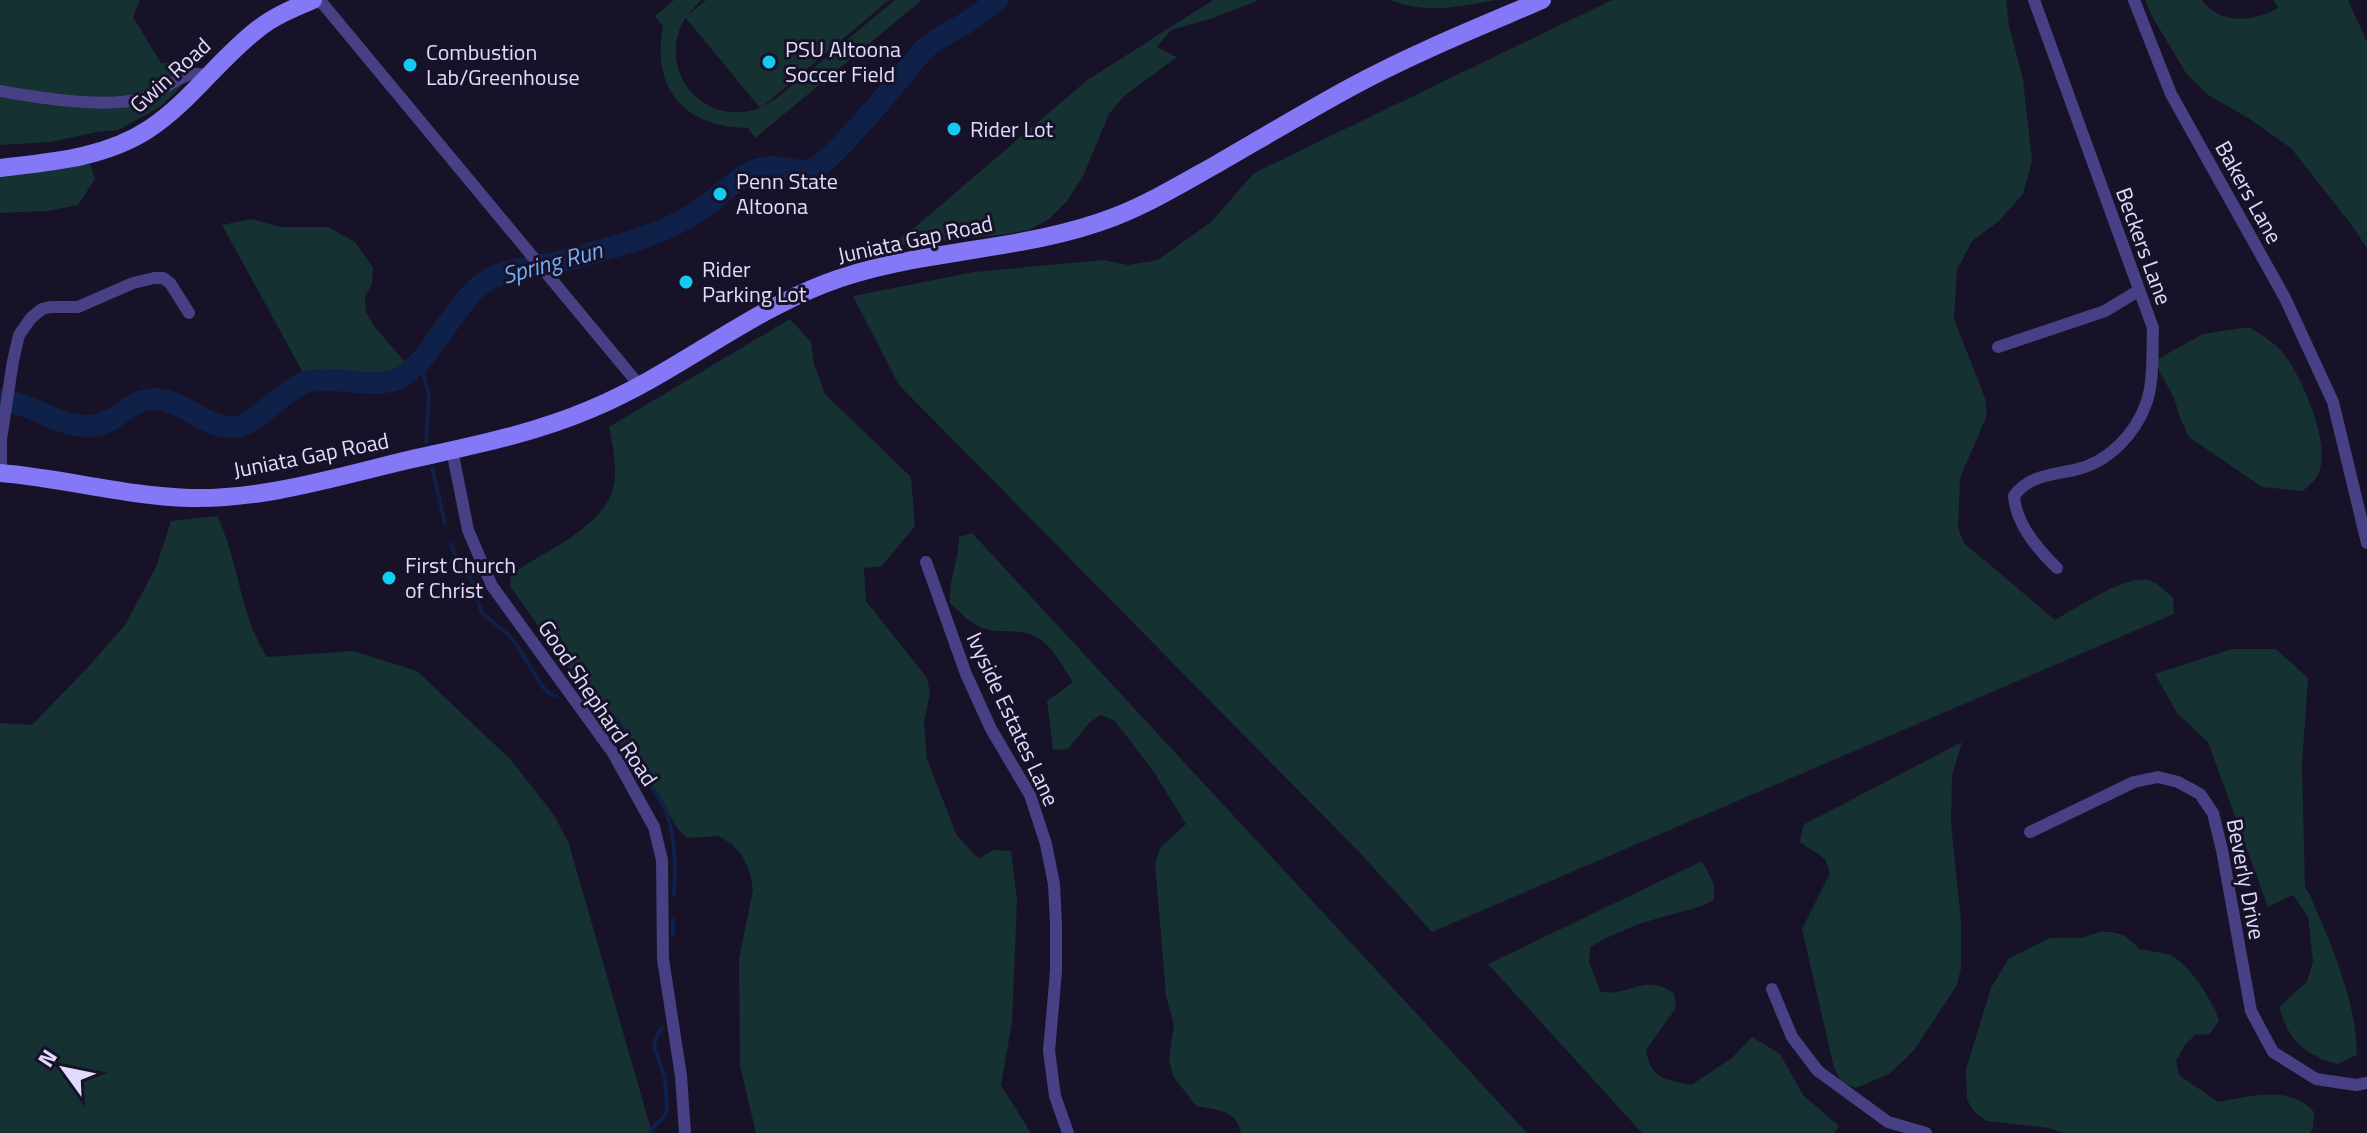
<svg xmlns="http://www.w3.org/2000/svg" width="2367" height="1133" font-family="'Titillium Web',sans-serif">
	<style>
		.green { fill: #153132; fill-rule: evenodd }
		.lines { fill: none; stroke-linecap: round; stroke-linejoin: round }
		.stream { stroke: #102149; stroke-width: 4 }
		.river { stroke: #102149; stroke-width: 22 }
		.street { stroke: #474084; stroke-width: 12 }
		.secondary { stroke: #8478f7; stroke-width: 18 }
		.poi-dot { fill: #13cbf1; stroke: #171228; stroke-width: 3 }
		.labels { text-anchor: middle; dominant-baseline: central; stroke-width: 6; stroke-linejoin: round; paint-order: stroke }
		.poi-label { font-size: 22px; fill: #e1dbfd; stroke: #171228; text-anchor: start }
		.street-label { font-size: 22px; fill: #e1dbfd; stroke: #171228 }
		.water-label { font-size: 24px; font-style: italic; fill: #70aef6; stroke: #171228 }
	</style>
	<rect width="100%" height="100%" fill="#171228"/>
	<path class="green" d="M0,0h140l-7,17 28,46 36,-1 -19,28 -18,17 -42,23 -21,2 -47,10 -50,3z
		M674,0h27l-14,16 19,-16h183l-127,107 15,-9 118,-98h27l-167,138 -7,-10c-64,0 -97,-40 -85,-102l-8,-10zM685,18h1l74,90c-57,21 -105,-38 -75,-90z
		M1213,0h46l-46,18 -42,12 -14,17 20,10 -53,39 -15,18 -26,62 -15,24 -19,19 -20,11 -22,4 -119,13 26,-19 172,-147z
		M1390,0h106c-36,7 -71,14 -106,0z
		M1612,0h394l3,26 14,53 9,82 -9,33 -24,27 -27,20 -15,29 -3,49 31,79 2,17 -27,63 -2,50 6,15 91,77c20,-11 70,-45 92,-40 10,1 19,12 26,18l1,16 -742,318 -70,-77 -463,-470 -46,-89 121,-24 129,-12 25,5 30,-5 53,-38 43,-49z
		M2145,0h57c18,25 51,22 76,8l-5,-8h75l19,42v206l-17,-25 -59,-75 -41,-29 -42,-24 -22,-22 -33,-55z
		M90,164l5,15 -17,26 -30,6 -48,2v-41z
		M251,219l30,8h47l27,15 18,25 -1,17 -7,13 1,15 8,14 31,36 -9,14c-31,7 -59,13 -90,2l-84,-153z
		M790,319l21,23 3,22 11,30 86,83 4,49 -33,40 -18,2 2,33 61,77 3,15 -6,30 3,36 30,77 22,23 14,-9 18,1 6,50 -5,121 -11,63 30,48h-275l-16,-67 -1,-107 14,-69 -3,-17 -7,-16 -11,-13 -14,-8 -32,2 -10,-12 -18,-29 -148,-211 1,-11c31,-23 85,-44 100,-80 8,-20 2,-48 -2,-68z
		M2249,327c13,8 25,15 35,27 18,23 51,97 32,124 -3,4 -9,9 -13,13l-41,-4 -73,-50 -9,-19 -6,-20 -20,-37 49,-27z
		M217,516c22,45 23,100 50,141l86,-6 64,20 94,89 43,55 15,29 83,289h-652v-410l32,2 58,-60 35,-40 31,-58 15,-46z
		M972,533l555,600h-286c-4,-24 -25,-23 -45,-27l-23,-30 -4,-17 5,-34 -8,-29 -11,-132 5,-16 26,-24 -33,-53 -38,-50 -14,-6 -12,8 -21,26 -15,1 -6,-49 26,-19c-8,-12 -16,-27 -26,-37 -19,-20 -39,-10 -61,-16 -14,-3 -25,-16 -36,-26 -2,-23 9,-42 9,-66z
		M2232,649h44l32,29 -6,86 3,124 4,5c22,52 47,105 48,162l-20,9c-33,-10 -48,-23 -58,-57l28,-25 6,-21 -5,-44 -15,-22 -25,12 -60,-165 -31,-29 -22,-39z
		M1962,742l-10,33 -1,49 10,97v47l-4,17 -42,64 -12,12 -14,13 -33,14 -14,-6 -8,-14 -32,-139 28,-56 -5,-14 -25,-17 3,-17z
		M1702,861l12,23v16c-16,9 -31,11 -48,16 -29,8 -50,16 -76,31l-1,16 12,29c31,4 42,-19 73,1l2,15 -30,42c5,29 19,29 45,35l41,-27 20,-21 28,17 23,41 36,31 -4,7h-193l-154,-169z
		M2099,932c19,-1 28,3 40,17 10,2 22,3 31,6 19,8 43,47 49,65l-9,14 -15,1 -10,10 -9,15 3,15 39,27c32,-5 72,-18 96,10l-1,17 -3,4h-247l-14,-5 -62,-7 -12,-8 -8,-13 -1,-31 25,-81 18,-30 41,-20h32z"/>
	<g class="lines">
		<path class="stream" d="M420,362l9,33 -3,47
			M432,468l13,55
			M451,544l6,17 14,18 11,34 26,21 12,16 22,36 9,9 5,1
			M583,701c39,8 49,44 62,77 4,8 10,12 14,20 17,27 17,65 15,96
			M673,935v-15
			M650,1133l5,-8 10,-9 2,-6 -2,-33 -11,-31 3,-11 5,-7"/>
		<path class="river" d="M0,400c34,2 62,32 97,25 24,-4 34,-31 66,-25 24,4 46,30 73,27 21,-3 46,-37 70,-45 33,-9 73,12 100,-8 34,-26 47,-72 83,-95 18,-11 60,-14 82,-20 30,-8 63,-17 92,-29 14,-6 30,-15 42,-24 16,-11 30,-27 48,-35 25,-12 45,8 64,-4 12,-8 22,-19 31,-29 15,-16 30,-33 44,-50 11,-13 22,-29 35,-41 11,-10 23,-15 36,-22 12,-8 23,-16 34,-25"/>
		<path class="street" d="M314,0l9,4 317,382
			M2034,0l119,328c-1,23 1,51 -6,73 -11,33 -39,62 -73,69 -23,5 -46,6 -60,26 2,27 23,53 43,72
			M2134,0l37,94 114,204 48,104 34,141
			M0,91c38,7 107,18 144,7 22,-6 41,-32 62,-22
			M1998,347l107,-36 33,-20
			M452,450l16,80 24,56 121,167 41,74 8,33 1,99 18,117 4,57
			M1,473v-34l12,-78 6,-26 12,-17 11,-9 8,-2h28l55,-24 21,-5h9l7,5 19,30
			M926,562l40,112 25,55 39,66 16,49 8,40 2,40v47l-7,80 6,45 13,37
			M2030,832l104,-50 24,-5 20,5 22,12 13,19 9,37 29,161 22,41 43,27 40,6 11,-2
			M1772,989l20,48 26,34 70,51 38,11"/>
		<path class="secondary" d="M0,168c51,-6 105,-10 149,-39 41,-27 70,-70 109,-100 16,-13 36,-21 55,-29
			M0,473c63,5 125,23 189,25 74,2 147,-21 219,-38 62,-14 125,-26 183,-51 82,-34 151,-93 233,-125 93,-36 197,-31 290,-67 36,-14 69,-34 103,-53 45,-26 90,-53 136,-78 61,-33 126,-59 189,-86"/>
	</g>
	<g class="poi-dot">
		<circle cx="769" cy="62" r="8"/>
		<circle cx="410" cy="65" r="8"/>
		<circle cx="954" cy="129" r="8"/>
		<circle cx="720" cy="194" r="8"/>
		<circle cx="686" cy="282" r="8"/>
		<circle cx="389" cy="578" r="8"/>
	</g>
	<g class="labels">
		<g class="poi-label">
			<text x="785" y="49">PSU Altoona<tspan x="785" dy="25">Soccer Field</tspan></text>
			<text x="426" y="52">Combustion<tspan x="426" dy="25">Lab/Greenhouse</tspan></text>
			<text x="970" y="129">Rider Lot</text>
			<text x="736" y="181">Penn State<tspan x="736" dy="25">Altoona</tspan></text>
			<text x="702" y="269">Rider<tspan x="702" dy="25">Parking Lot</tspan></text>
			<text x="405" y="565">First Church<tspan x="405" dy="25">of Christ</tspan></text>
		</g>
		<g class="street-label">
			<text transform="translate(170 75) rotate(-42)">Gwin Road</text>
			<text transform="translate(2249 192) rotate(61)">Bakers Lane</text>
			<text transform="translate(915 239) rotate(-12)">Juniata Gap Road</text>
			<text transform="translate(2144 246) rotate(70)">Beckers Lane</text>
			<text transform="translate(311 455) rotate(-11)">Juniata Gap Road</text>
			<text transform="translate(598 703) rotate(56)">Good Shephard Road</text>
			<text transform="translate(1013 719) rotate(65)">Ivyside Estates Lane</text>
			<text transform="translate(2246 879) rotate(79)">Beverly Drive</text>
		</g>
		<g class="water-label">
			<text transform="translate(552 262) rotate(-15)">Spring Run</text>
		</g>
	</g>
	<g transform="translate(64 1069) rotate(303)" stroke="#171228" stroke-width="6" paint-order="stroke">
	<path d="M0-6L14 30L0 20L-14 30Z" fill="#e1dbfd"/>
	<text y="-12" font-size="22" font-weight="bold" text-anchor="middle" fill="#e1dbfd">N</text>
	</g>
</svg>
